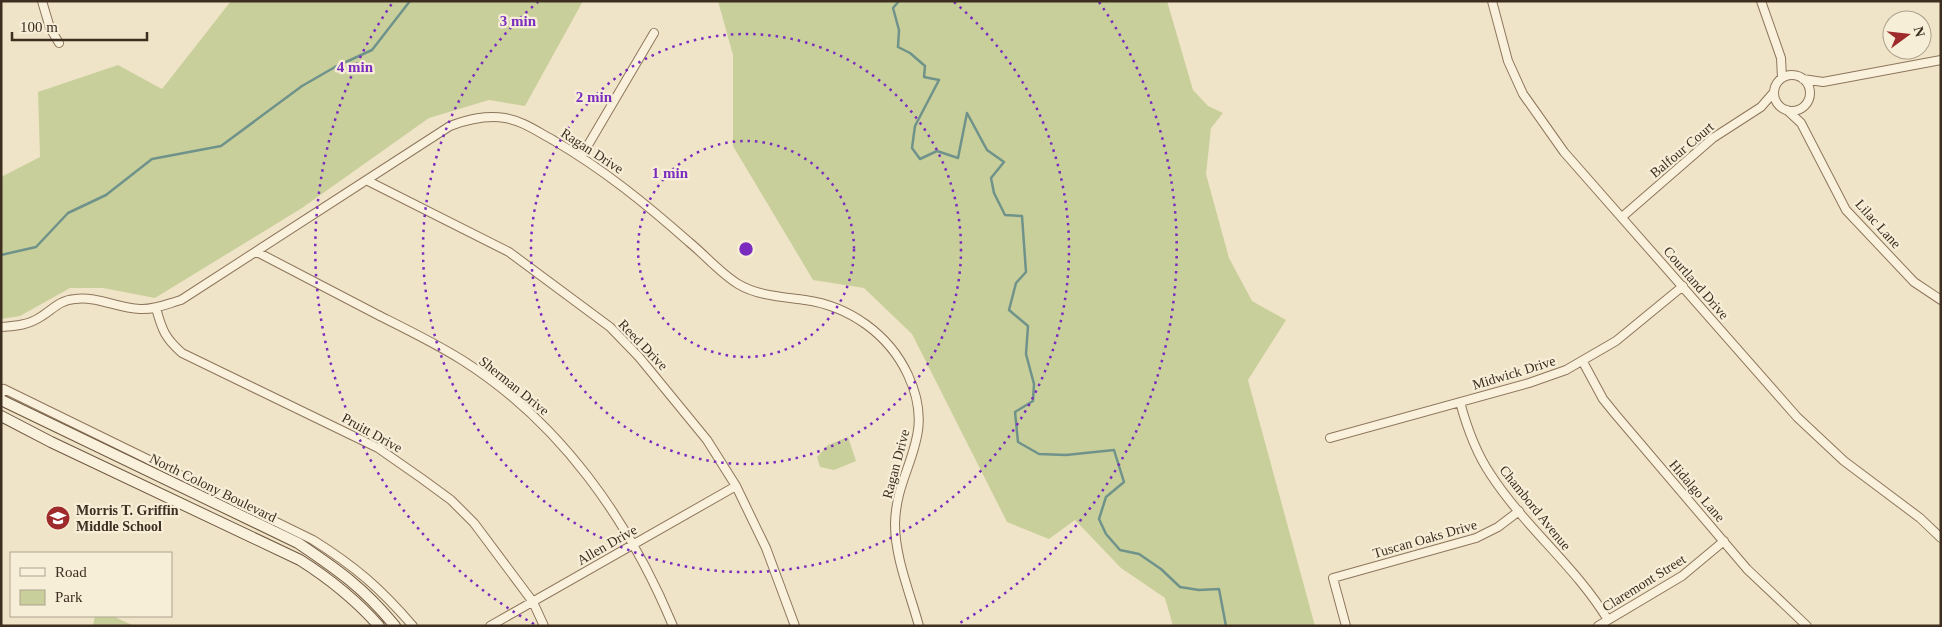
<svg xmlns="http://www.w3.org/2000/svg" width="1942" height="627" font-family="Georgia,serif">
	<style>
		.green { fill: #c9cf9b }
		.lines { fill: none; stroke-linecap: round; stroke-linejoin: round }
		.stream { stroke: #6f938a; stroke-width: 2.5 }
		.minor-casing { stroke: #8d765c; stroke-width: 10 }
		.secondary-casing { stroke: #6f573f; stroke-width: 12 }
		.minor { stroke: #faf1dc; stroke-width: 8 }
		.secondary { stroke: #faf1dc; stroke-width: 10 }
		.ring { fill: none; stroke: #7b2cbf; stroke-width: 2.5; stroke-dasharray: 2.5 5 }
		.labels { text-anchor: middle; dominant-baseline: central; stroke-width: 4.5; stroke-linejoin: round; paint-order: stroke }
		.street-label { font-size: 14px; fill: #3d2e20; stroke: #f7eed8 }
		.poi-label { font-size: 14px; font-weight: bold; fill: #3d2e20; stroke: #f7eed8; text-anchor: start }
		.centre { fill: #7b2cbf; stroke: #f7eed8; stroke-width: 2.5 }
		.ring-label { font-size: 15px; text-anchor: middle; font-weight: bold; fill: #7b2cbf; stroke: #f7eed8; stroke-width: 4.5; stroke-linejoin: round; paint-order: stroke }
	</style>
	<rect width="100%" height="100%" fill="#f0e4c8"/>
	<path class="green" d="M231,1h352l-58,105 -36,-6 -60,18 -127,90 -147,90 -52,-10h-33l-50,28 -19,3v-142l39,-20 -2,-65 80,-27 44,24z
		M718,1h449l26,89 15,16 15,7 -12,15 -5,46 23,84 23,43 34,19 -38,60 67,246h-142l-8,-28 -44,-30 -46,-48 -26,19 -42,-17 -95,-188 -48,-46 -51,-8 -80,-134v-91z
		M848,437l8,24 -22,9 -14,-3 -3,-10 11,-12z
		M95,616h18l21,10h-41z"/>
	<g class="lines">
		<path class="stream" d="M899,1l-6,7 6,22 -1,17 12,6 15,13 -1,11 15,3 -24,46 -3,22 8,11 17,-8 21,7 9,-45 20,37 17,12 -13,16 3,15 11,22 17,1 4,56 -10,11 -7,27 19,16 -2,28 8,30 -1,17 -18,11 3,30 21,12 27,1 48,-5 10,32 -18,15 -7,22 7,15 14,16 19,4 22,15 19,18 19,3 20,-1 7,37
			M1,255l35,-8 32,-34 38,-18 46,-36 69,-13 81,-60 33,-19 37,-17 38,-49"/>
		<defs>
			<path id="minor" d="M42,1l8,27 9,15
				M1492,1l16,60 15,33 41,58 233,265 47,44 76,57 21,20
				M1761,1l20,57 1,20
				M1774 93a18 18 0 1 1 36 0a18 18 0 1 1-36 0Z
				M1803,79l20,3 118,-22
				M1787,110l14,13 45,87 68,72 27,18
				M581,157l73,-124
				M368,181l141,71 101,75 29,30 68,83 29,46 30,62 29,78
				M1622,217l91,-79 48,-31 13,-15
				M257,252c40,21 81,42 121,63 28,14 57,28 84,45 98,62 167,160 211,266
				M156,308c6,22 9,30 26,45l196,95 43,30 30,22 23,23 59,79 11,24
				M1,327c15,-1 28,-2 41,-11 11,-7 18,-16 33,-17 22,-3 42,9 65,10 14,1 27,-5 41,-9l269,-174c19,-7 36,-11 55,-8 18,3 33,14 48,22 50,29 93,64 136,102 16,13 31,31 49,42 20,12 45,13 67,16 44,6 84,34 103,75 30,64 -12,91 -13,149 0,34 15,69 24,102
				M1583,362l20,37 13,16 131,154 60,57
				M1,394l3,-5 309,151c43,27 67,48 100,86
				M1460,402c7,26 16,51 31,73 34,52 85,92 117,145
				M1330,438l199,-55 37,-13 50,-29 67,-55
				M490,626l246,-140
				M1346,626l-13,-48 143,-40 22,-11 21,-16
				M1598,626l84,-50 42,-35"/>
			<path id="secondary" d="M1,400l297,143c40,27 66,45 97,83
				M1,416l50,26 249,118c30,19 55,39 79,66"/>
		</defs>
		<use href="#minor" class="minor-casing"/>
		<use href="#secondary" class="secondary-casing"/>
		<use href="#minor" class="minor"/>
		<use href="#secondary" class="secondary"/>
	</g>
	<g class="ring">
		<circle cx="746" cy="249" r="108"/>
		<circle cx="746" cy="249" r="215"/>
		<path d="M954 2A323 323 0 1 1 538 2"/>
		<path d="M534 624A431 431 0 0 1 393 2M1099 2A431 431 0 0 1 958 624"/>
	</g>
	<defs>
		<symbol id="school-disc" viewBox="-11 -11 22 22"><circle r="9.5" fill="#9e2a2b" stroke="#f7eed8"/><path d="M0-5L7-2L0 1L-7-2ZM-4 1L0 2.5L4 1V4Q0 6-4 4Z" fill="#fff"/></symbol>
	</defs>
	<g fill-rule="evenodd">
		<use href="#school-disc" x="44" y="504" width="28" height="28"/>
	</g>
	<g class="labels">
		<g class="street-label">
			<text transform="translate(1682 150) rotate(-40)">Balfour Court</text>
			<text transform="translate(592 151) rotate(33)">Ragan Drive</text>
			<text transform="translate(1878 224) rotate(48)">Lilac Lane</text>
			<text transform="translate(1696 283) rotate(49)">Courtland Drive</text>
			<text transform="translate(643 345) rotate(46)">Reed Drive</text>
			<text transform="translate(1514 373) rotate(-17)">Midwick Drive</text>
			<text transform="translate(514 386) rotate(39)">Sherman Drive</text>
			<text transform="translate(372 433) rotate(29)">Pruitt Drive</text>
			<text transform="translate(896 464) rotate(-75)">Ragan Drive</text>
			<text transform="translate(213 488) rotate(26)">North Colony Boulevard</text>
			<text transform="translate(1697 491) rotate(49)">Hidalgo Lane</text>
			<text transform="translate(1535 508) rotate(51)">Chambord Avenue</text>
			<text transform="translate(1425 539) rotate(-16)">Tuscan Oaks Drive</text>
			<text transform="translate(607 545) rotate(-30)">Allen Drive</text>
			<text transform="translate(1644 583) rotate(-32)">Claremont Street</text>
		</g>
		<g class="poi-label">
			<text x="76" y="510">Morris T. Griffin<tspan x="76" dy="16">Middle School</tspan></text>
		</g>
	</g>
	<circle cx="746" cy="249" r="8" class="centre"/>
	<g class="ring-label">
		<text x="518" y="26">3 min</text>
		<text x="355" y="72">4 min</text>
		<text x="594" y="102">2 min</text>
		<text x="670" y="178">1 min</text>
	</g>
	<rect width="1942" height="627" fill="none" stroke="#3d2e20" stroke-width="5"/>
	<rect x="10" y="552" width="162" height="65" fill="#f7eed8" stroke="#ada18e"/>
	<rect x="20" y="568" width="25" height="8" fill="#faf1dc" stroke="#ada18e"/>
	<text x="55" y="577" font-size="15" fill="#3d2e20">Road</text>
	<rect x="20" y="590" width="25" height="15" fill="#c9cf9b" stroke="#ada18e"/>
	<text x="55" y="602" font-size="15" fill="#3d2e20">Park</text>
	<g transform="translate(1907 35) rotate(75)"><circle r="24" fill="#f7eed8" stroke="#ada18e"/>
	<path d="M0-4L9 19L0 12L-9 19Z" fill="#9e2a2b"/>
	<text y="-8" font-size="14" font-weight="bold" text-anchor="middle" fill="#3d2e20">N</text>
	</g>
	<path d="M12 32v8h135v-8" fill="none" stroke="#3d2e20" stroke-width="2.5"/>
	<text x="20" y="32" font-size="15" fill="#3d2e20" stroke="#f7eed8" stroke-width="4" paint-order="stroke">100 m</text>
</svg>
